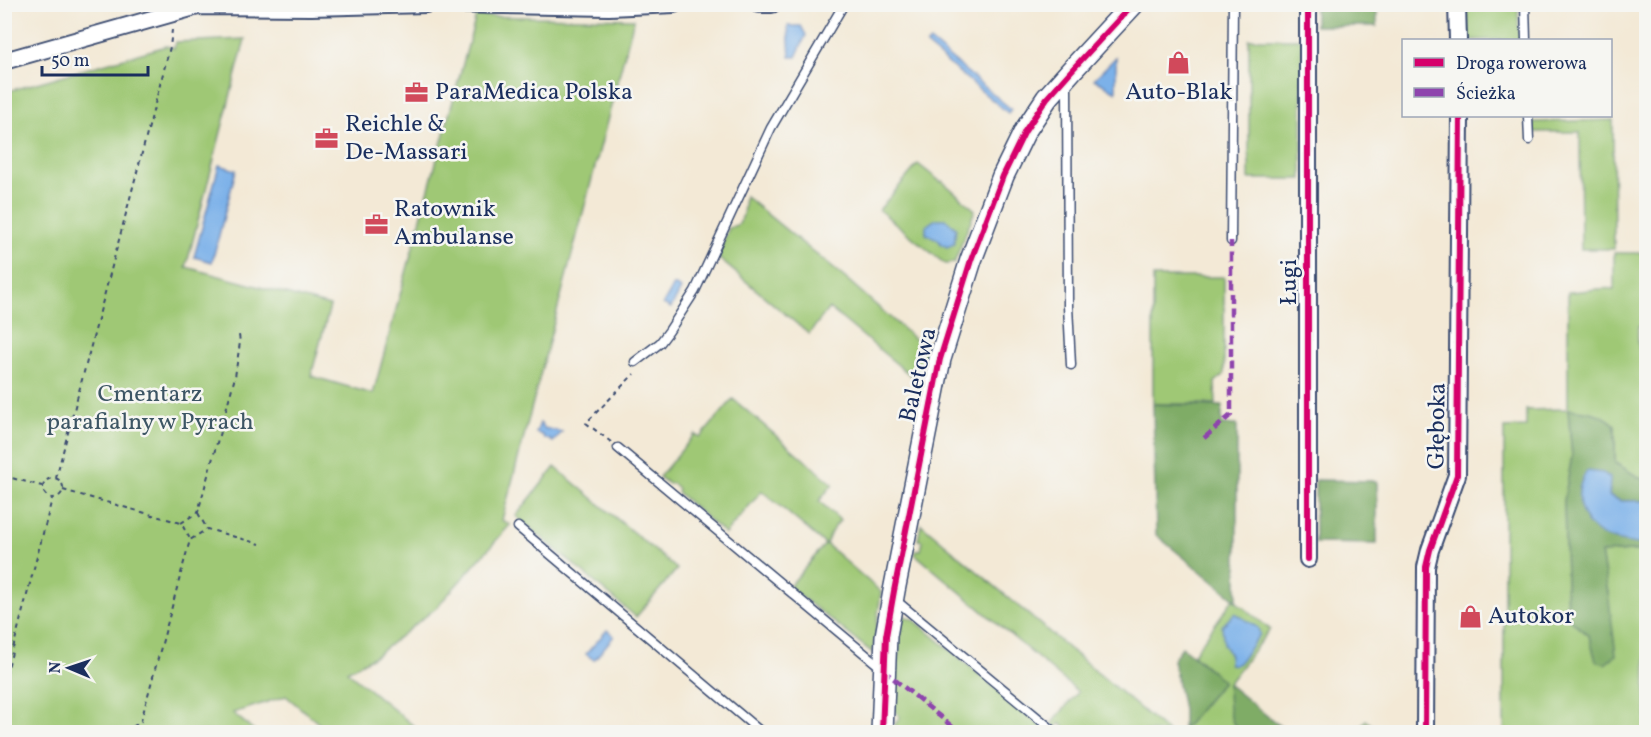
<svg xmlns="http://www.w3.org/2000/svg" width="1651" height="737" font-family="Vollkorn,serif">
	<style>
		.green { fill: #9fc875; stroke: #5d7c6a; stroke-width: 1.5 }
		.forest { fill: #7fac66; stroke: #4d6e62; stroke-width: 1.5 }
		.water { fill: #7bb1e9; stroke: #4b70a4; stroke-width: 1.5 }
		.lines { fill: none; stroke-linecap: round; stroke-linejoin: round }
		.service-casing { stroke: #3b4b70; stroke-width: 11 }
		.minor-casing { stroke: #3b4b70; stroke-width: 20 }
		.tertiary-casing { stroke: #3b4b70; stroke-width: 24 }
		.path { stroke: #3b4b70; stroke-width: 2; stroke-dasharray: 4.5 4.5; stroke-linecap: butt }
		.service { stroke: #fff; stroke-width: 8 }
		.minor { stroke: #fff; stroke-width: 16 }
		.tertiary { stroke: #fff; stroke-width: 21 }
		.quiet { stroke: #8e44ad; stroke-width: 4.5; stroke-dasharray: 9 4.5; stroke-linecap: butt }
		.cycleway-casing { stroke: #f6f6f2; stroke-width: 10 }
		.cycleway { stroke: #d6006c; stroke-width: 6 }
		.labels { text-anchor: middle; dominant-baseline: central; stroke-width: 5; stroke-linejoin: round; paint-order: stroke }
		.poi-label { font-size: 24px; fill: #1b2f5e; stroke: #f6f6f2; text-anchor: start }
		.street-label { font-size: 24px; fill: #1b2f5e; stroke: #f6f6f2 }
		.park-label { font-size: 24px; fill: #3c5564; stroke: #f6f6f2 }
	</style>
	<rect width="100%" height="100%" fill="#f6f6f2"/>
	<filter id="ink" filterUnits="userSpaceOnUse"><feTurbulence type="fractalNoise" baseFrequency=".0167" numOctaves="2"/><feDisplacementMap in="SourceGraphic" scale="12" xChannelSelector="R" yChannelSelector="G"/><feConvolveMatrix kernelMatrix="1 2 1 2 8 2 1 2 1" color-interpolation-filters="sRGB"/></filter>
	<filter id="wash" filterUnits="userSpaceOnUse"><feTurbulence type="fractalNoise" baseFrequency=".008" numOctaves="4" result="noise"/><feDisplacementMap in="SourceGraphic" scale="24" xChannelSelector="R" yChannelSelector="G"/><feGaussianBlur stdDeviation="1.35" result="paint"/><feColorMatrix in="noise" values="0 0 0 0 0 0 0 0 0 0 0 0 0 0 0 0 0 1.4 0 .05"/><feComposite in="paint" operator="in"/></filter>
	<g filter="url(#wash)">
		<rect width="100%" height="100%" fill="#f3e9d6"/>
		<path class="green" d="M1462,5h56l1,35h-57z
			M476,16l158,3 -132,501 8,5 -74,83 -61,48 -28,15 74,61h-92l-43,-36 -53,17 23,19h-251v-640l161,-46 8,2 1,-6 70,-3 -59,228 144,39 -19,70 62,18z
			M1249,39h53v140h-53z
			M1613,120l1,129h-33l-1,-117h-46l-1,-10z
			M918,164l23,18 1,-1 33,29 -21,53 -9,1 -66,-54z
			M745,196l105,86 78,69 -7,33 -92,-76 -20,26 -92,-77 12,-29 10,-4 4,-9z
			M1614,253h32v73h-8c0,13 -2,24 8,32v123c-11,-5 -20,-12 -31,-18v-38c-14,-13 -28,-14 -47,-15l4,46 -8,45 3,116 22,19 19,-43 -7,-40 45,-3v182h-142v-304l22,-1v-17l42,-1v-117c15,0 31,-5 46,-3z
			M1153,277h71v98l-9,7 1,22h-63z
			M733,399l100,85 -14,17 21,19 -9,12 -5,12 55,48 -8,61 -84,-66 36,-43 -63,-53 -37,43 -48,-42 1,-3 -6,-6 -3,1 -10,-7 36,-43 5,4z
			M555,467l122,102 -41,48 -120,-101z
			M921,524l247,208h-98l-10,-9 -4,5 -4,-5 26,-31 -163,-138 1,-4h5l2,-9 -5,-1z
			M1233,599l37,30 -42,55 10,46 4,2h-61l42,-51 -30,-26z
			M903,616l10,3 135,113h-154v-6l6,-9 -5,-6v-27z
			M1366,720l14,12h-25z"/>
		<path class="forest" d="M1315,5h62v21h-62z
			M1153,404l69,2v19h15v176l-81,-66z
			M1568,409c18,2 34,3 47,16v38c11,6 20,13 31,18v20h-25l-12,-5 1,-7 -6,46 42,9v6l-45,3 7,40 8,62 -11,9 -9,-3 -7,-25 -22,-19 -3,-116 8,-45z
			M1315,480l62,1v63l-62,-1z
			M1182,647l41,34 -40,49v-21l-10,-49z
			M1228,684l59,48h-45c-16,-9 -13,-32 -14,-48z"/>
		<path class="water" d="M788,26h13l5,9 -10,22h-6z
			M930,41l81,68 -3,4 -82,-68z
			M1116,57v35l-22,-13z
			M219,165l17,5 -24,92 -18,-5z
			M936,219h9l11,9 -2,16 -7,3 -6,-3 -3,-5 -12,-5v-8z
			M674,285l7,4 -10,19 -8,-4z
			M540,423l4,5 18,4 -9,10 -5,-3h-4l-1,-4 -7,-2z
			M1587,471l16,2 7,5 -1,18 12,5h25v43c-8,1 -34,-4 -42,-8 -24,-12 -33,-43 -17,-65z
			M1235,613l23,15 2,6 -21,29 -6,3 -4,-2 1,-9 -6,-10 -2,-19z
			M607,630l7,6 -20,24 -8,-6z"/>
	</g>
	<g filter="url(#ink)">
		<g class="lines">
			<defs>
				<path id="service" d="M1525,4l1,36
					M1067,82l1,224 3,59
					M1528,116l1,24
					M1231,241l2,-237
					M635,362l25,-19 9,-12 26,-40 76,-163 73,-124
					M618,448l265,221
					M518,527l243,205
					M893,598l162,134"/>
				<path id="minor" d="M448,4l161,3 65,-3
					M759,4h13
					M1457,4l1,36
					M4,61l194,-55 113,1 115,-3
					M1308,559v-555
					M1425,732l1,-165 4,-17 27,-75 3,-359"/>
				<path id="tertiary" d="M882,732l4,-96 8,-45 46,-232 31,-99 32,-84 22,-45 22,-33 24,-27 62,-67"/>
			</defs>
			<use href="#service" class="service-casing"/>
			<use href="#minor" class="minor-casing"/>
			<use href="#tertiary" class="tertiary-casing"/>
			<path class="path" d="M611,442l-25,-19 48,-49
				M4,476l38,10
				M43 488a10 10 0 1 1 20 0a10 10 0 1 1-20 0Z
				M56,478l114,-431 2,-17
				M63,490l118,33 9,16
				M198,513l9,16
				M181,523l17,-11 37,-135 5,-35 -1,-7
				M4,683l48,-184
				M126,732l15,-11 49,-181 17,-11 53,15"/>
			<use href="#service" class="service"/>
			<use href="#minor" class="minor"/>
			<use href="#tertiary" class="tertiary"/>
			<path class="quiet" d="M1204,438l27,-23v-174
				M883,670l76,62"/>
			<defs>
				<path id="cycleway" d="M1308,559v-555
					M882,732l4,-96 8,-45 46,-232 31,-99 32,-84 22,-45 22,-33 24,-27 62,-67
					M1425,732l1,-165 4,-17 27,-75 3,-359"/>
			</defs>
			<use href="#cycleway" class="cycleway-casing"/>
			<use href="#cycleway" class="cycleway"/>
		</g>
	</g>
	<defs>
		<symbol id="shop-bare" viewBox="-9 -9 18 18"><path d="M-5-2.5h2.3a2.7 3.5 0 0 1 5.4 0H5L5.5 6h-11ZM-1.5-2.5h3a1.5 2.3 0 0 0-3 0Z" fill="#d1495b" stroke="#f6f6f2" stroke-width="2.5" paint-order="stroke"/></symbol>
		<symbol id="office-bare" viewBox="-9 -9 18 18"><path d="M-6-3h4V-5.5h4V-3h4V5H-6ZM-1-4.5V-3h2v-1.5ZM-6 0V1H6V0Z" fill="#d1495b" stroke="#f6f6f2" stroke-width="2.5" paint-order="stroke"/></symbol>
	</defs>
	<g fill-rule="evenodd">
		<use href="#shop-bare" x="1162" y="46" width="33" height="33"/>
		<use href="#office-bare" x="400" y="76" width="33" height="33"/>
		<use href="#office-bare" x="310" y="122" width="33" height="33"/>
		<use href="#office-bare" x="360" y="208" width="33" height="33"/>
		<use href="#shop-bare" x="1454" y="600" width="33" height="33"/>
	</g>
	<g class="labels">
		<g class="poi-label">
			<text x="435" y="93">ParaMedica Polska</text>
			<text x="1179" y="93" text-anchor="middle">Auto-Blak</text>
			<text x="345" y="125">Reichle &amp;<tspan x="345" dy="28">De-Massari</tspan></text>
			<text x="394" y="210">Ratownik<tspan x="394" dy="28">Ambulanse</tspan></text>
			<text x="1488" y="617">Autokor</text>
		</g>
		<g class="street-label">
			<text transform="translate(1290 282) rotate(-90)">Ługi</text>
			<text transform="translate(919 375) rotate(-77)">Baletowa</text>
			<text transform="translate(1438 426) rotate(-89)">Głęboka</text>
		</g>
		<g class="park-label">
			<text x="150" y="395">Cmentarz<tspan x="150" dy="28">parafialny w Pyrach</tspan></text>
		</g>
	</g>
	<rect width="1651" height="737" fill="none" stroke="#f6f6f2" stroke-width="24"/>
	<rect x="1402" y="39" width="210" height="78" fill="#f6f6f2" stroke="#9ea6b7" stroke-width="1.5"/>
	<rect x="1414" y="58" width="30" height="9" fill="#d6006c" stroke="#9ea6b7" stroke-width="1.5"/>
	<text x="1456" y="69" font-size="18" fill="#1b2f5e">Droga rowerowa</text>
	<rect x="1414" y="88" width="30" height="9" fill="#8e44ad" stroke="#9ea6b7" stroke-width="1.5"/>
	<text x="1456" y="99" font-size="18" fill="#1b2f5e">Ścieżka</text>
	<g transform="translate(69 668) rotate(272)" stroke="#f6f6f2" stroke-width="4.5" paint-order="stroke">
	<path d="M0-4.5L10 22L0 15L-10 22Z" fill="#1b2f5e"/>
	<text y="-9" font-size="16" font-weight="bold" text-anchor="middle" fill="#1b2f5e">N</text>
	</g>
	<path d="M42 66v9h106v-9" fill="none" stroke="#1b2f5e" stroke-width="3"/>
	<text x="51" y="66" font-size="18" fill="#1b2f5e" stroke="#f6f6f2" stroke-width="4.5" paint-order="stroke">50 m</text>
</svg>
